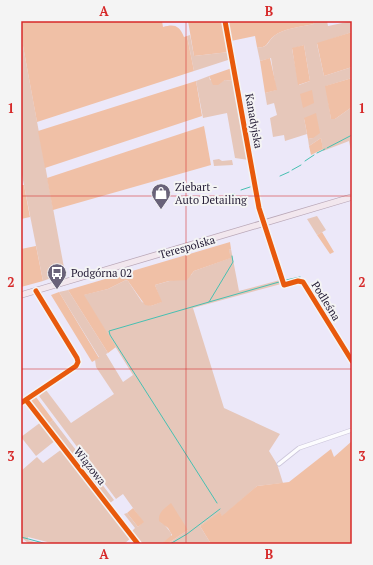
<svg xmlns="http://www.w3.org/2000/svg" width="373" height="565" font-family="'PT Serif',serif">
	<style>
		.green { fill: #e6c7ba; fill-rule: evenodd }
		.forest { fill: #f0c0a6 }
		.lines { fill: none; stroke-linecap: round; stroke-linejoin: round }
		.stream { stroke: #47c0b2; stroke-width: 1 }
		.street-casing { stroke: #ccc6db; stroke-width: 5 }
		.primary-casing { stroke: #b9a7b7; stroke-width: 7 }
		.street { stroke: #fcfcfe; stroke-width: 3.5 }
		.primary { stroke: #f2e7ee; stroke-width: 5.5 }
		.cycleway-casing { stroke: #f4f4f4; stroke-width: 8 }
		.cycleway { stroke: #e8590c; stroke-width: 5 }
		.grid { fill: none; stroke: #d62828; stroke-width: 1; stroke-opacity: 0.55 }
		.labels { text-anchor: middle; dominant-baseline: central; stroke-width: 4; stroke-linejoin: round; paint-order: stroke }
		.street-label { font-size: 11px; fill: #221a34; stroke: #f4f4f4 }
		.poi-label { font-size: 11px; fill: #221a34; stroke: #f4f4f4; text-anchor: start }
		.neatline { fill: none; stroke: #d62828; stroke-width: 1.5 }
		.grid-label { font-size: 13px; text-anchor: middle; font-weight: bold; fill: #d62828 }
	</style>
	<rect width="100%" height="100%" fill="#ece8f9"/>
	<path class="green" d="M313,21h14l1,5 24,-5v11l-35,12 7,32 28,-9v11l-26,8 5,33h4l17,-12v49l-3,-15 -26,10 -2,-13 -12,8 -1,-7 5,-1 -9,-20 3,16 -22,7 -1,-6 -11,2 -3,-19 7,-3 -3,-12 -7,2 -2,-12 11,-3 -5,-32 -11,3 -3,-14c11,2 10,-5 17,-11 10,-8 27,-9 40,-12zM304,45l6,36 -11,4 -7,-36z
		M21,35l44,238 -22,8 -22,-111z
		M190,35l4,21 35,-4 2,7 -37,12 -7,-35z
		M209,76l1,4 11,2 4,-2 9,1 15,79 -14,-2 -8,-45 -24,5 -7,-37z
		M219,159l3,2 10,-1 1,5 -19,1 -1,-6z
		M317,216l9,14 -9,5 -10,-16z
		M231,249l8,42 41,-11 1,4 -88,24 31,100 56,26 -11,17 8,13 6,19 -26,3 -35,31 -2,-4 -20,13 11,18h-44l21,-14 -27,-7 3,1 7,9v4l-10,7h-19l-10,-13 3,-3 -11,-14 3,-1 11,14 5,-5 -20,-28 -7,5 -77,-103 7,-6 25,33 43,-29 -18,-27 -1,-7 4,-3 -40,-65 9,-2 40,63 -2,1 17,28 10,-7 -50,-80 25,-6 18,-9 2,1 14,21 9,4 10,-4 -6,-17 36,-10 3,-4 36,-13 -1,-8z
		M53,420l61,80 -4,3 -62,-79z
		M41,422l15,18 -20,16 -15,-19z
		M62,449l69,89 -7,6h-69l-27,-7v3l13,4h-12l-8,-7v-66l16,-14 6,6z"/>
	<path class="forest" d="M21,21h141l1,6c11,-3 16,-2 21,10l3,-1 7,35 -157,51 -16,-87z
		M188,21h35l6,31 -35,4z
		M227,21h86l1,3c-13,3 -30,4 -40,12 -7,5 -6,13 -17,11l-2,-11 -24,5z
		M352,32v35l-28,9 -7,-33z
		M304,45l6,36 -12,4 -6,-37z
		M270,58l7,32 -12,3 -5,-32z
		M232,68l2,13 -9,-1 -7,5h-5l-4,-9z
		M352,78v29l-17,12h-4l-6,-33z
		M196,81l6,35 -157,52 -7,-37z
		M312,90l2,13 -11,5 -3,-14z
		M316,113l4,20 -7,5 -5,1 -4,-21z
		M204,126l7,39 -158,45 -6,-32z
		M321,138l2,11 -12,6 -2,-9z
		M21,185h3l6,32 -9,2z
		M322,232l12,20 -4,2 -13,-19z
		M230,242l1,7 -2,1 2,8 -37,13 -7,9 -18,1 -14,4 7,17 -11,4 -6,-1 -17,-24 -2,-1 -18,9 -24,6 32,52 -8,6 -40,-63z
		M36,246l7,35 -22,6v-38z
		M59,292l40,66 -7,4 -41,-67z
		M36,397l17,23 -5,4 -18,-23z
		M352,441v103h-141l-11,-18 20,-14 2,4 35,-30 32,-4 42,-33 3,8z
		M171,503l17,27 -21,14h-6l11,-9 -4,-7 -9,-7c-1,-9 6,-13 12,-18z
		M133,508l11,14 -6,5 -11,-14z"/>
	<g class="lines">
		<path class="stream" d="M327,148l25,-13
			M317,153l8,-4
			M305,161l9,-6
			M292,170l9,-5
			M280,176l9,-4
			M241,190l9,-3
			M222,203l3,-5 9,-4
			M286,280l14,-3
			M209,302l70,-20
			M217,503l-107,-168 -1,-4 100,-29 24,-40 -1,-6
			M21,537l26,7
			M170,544l17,-10 33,-25"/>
		<defs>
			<path id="street" d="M225,21l34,187 25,77 14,-4 5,1 49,79
				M26,400l112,144
				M21,403l55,-37 2,-4 -1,-4 -41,-67
				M279,464l20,-16 53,-18"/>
			<path id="primary" d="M21,295l331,-98"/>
		</defs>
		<use href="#street" class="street-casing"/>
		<use href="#primary" class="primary-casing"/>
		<use href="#street" class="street"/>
		<use href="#primary" class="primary"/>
		<defs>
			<path id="cycleway" d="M225,21l34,187 25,77 14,-4 5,1 49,79
				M26,400l112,144
				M21,403l55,-37 2,-4 -1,-4 -41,-67"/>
		</defs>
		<use href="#cycleway" class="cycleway-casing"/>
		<use href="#cycleway" class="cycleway"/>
	</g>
	<path class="grid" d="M186,21v523M21,196h331M21,369h331"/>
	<defs>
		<symbol id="shop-pin" viewBox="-11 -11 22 30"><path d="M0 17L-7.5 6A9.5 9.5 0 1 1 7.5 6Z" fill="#696279" stroke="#f4f4f4"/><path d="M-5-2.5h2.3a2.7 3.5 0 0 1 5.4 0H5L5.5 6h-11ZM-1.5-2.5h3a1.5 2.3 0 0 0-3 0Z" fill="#fff"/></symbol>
		<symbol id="bus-pin" viewBox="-11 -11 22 30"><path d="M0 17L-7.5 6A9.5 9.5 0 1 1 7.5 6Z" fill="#696279" stroke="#f4f4f4"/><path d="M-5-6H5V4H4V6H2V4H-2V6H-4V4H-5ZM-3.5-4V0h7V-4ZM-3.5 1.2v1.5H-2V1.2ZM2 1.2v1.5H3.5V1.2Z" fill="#fff"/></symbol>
	</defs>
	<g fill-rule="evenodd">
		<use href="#shop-pin" x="150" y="182" width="22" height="30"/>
		<use href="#bus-pin" x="46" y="262" width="22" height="30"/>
	</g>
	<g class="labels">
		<g class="street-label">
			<text transform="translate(254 121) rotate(80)">Kanadyjska</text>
			<text transform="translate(187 247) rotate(-16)">Terespolska</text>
			<text transform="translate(326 301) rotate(58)">Podleśna</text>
			<text transform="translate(90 466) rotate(52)">Wiązowa</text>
		</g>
		<g class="poi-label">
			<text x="175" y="187">Ziebart -<tspan x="175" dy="13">Auto Detailing</tspan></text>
			<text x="71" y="273">Podgórna 02</text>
		</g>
	</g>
	<rect width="373" height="565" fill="none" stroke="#f4f4f4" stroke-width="44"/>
	<rect x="22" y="22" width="329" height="521" class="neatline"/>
	<g class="grid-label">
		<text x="104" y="16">A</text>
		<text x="269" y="16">B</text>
		<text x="11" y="113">1</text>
		<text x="362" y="113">1</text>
		<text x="11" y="287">2</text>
		<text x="362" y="287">2</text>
		<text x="11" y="461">3</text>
		<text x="362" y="461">3</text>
		<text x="104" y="559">A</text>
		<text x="269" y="559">B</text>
	</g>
</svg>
